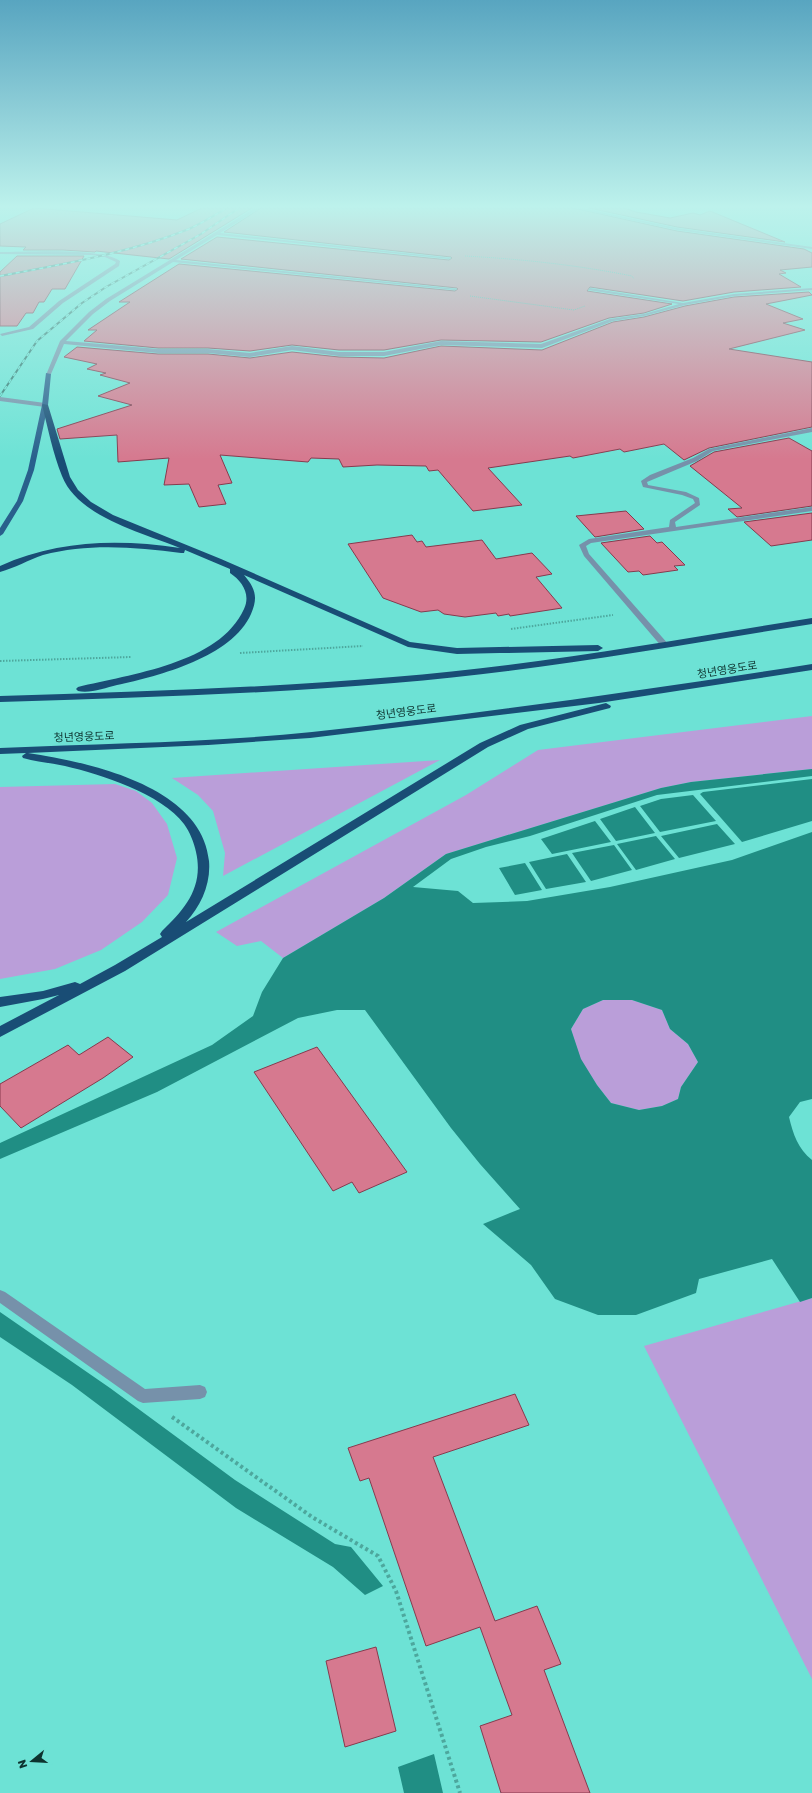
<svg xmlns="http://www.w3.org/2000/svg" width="812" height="1793" font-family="'Golos Text','Noto Sans KR',sans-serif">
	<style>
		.green { fill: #ba9ed9 }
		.water { fill: #208e84; fill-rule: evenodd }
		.building { fill: #d6798f; stroke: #873a4e }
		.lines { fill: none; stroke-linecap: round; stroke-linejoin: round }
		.path-far2 { stroke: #4da79d; stroke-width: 1; stroke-dasharray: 1 1; stroke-linecap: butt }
		.path-far1 { stroke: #4da79d; stroke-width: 2; stroke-dasharray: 1.5 1.5; stroke-linecap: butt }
		.path { stroke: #4da79d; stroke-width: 4; stroke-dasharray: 3 3; stroke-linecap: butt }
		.minor { fill: #7691aa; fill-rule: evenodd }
		.major { fill: #29608c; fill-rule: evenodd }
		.highway { fill: #194d75; fill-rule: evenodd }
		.rail-casing { stroke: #337871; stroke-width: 2 }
		.rail { stroke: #6de2d5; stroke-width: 1.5; stroke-dasharray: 4; stroke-linecap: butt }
		.labels { text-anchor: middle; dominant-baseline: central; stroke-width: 3.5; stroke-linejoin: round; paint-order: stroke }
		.street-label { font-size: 11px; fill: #0d332f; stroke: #6de2d5 }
	</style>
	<rect width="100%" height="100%" fill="#6de2d5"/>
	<path class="green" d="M812,716v53l-121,13 -30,6 -215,66 -62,44 -101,60 -22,-17 -24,5 -21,-14 250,-137 72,-45z
		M440,760l-217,116 2,-23 -12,-42 -15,-16 -26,-17z
		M115,784l21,7 16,12 15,21 10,34 -9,37 -26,27 -41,28 -46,19 -55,10v-192z
		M603,1000h29l30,10 8,19 18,15 10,18 -17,25 -3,12 -16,7 -23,4 -28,-7 -14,-18 -17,-26 -9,-30 12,-20z
		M812,1298v381l-168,-333z"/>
	<path class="water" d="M812,769v7l-155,19 -127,41 -44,11 -35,12 -38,28 45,4 15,12 54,-2 83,-14 122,-27 80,-28v267l-12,3 -11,15c4,17 9,32 23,43v138l-12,4 -28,-43 -73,20 -3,14 -60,22h-38l-43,-16 -24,-34 -48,-41 37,-15 -40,-45 -29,-36 -86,-118h-28l-39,8 -141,74 -157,67v-16l212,-98 41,-29 9,-24 21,-34 101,-60 62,-44 215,-66 30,-6zM603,1000h29l30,10 8,19 18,15 10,18 -17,25 -3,12 -16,7 -23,4 -28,-7 -14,-18 -16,-26 -10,-30 12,-20z
		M812,779v42l-70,21 -42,-48 3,-2z
		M693,795l23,26 -56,11 -20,-26 21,-7z
		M635,807l20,26 -39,8 -16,-22z
		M595,821l16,21 -59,12 -11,-15z
		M717,824l18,20 -56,14 -18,-22z
		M656,836l19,23 -39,11 -19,-26z
		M614,845l18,25 -41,11 -19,-28z
		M567,854l19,28 -40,7 -17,-27z
		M525,863l17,27 -27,5 -16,-27z
		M0,1312l110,76 125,92 100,64 16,3 32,39 -18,9 -32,-28 -97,-59 -164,-123 -72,-48z
		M434,1754l9,39h-39l-6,-26z"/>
	<path class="building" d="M34,208l143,12 25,-12h50l-83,51 -73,-8 -1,1 -32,-2h-40l3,-3 -26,-1v-22z
		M261,208h312l104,23 127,18 8,4v14l-32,3 6,3 -7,1 22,13 -67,5 -51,9 -93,-14 -3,4 85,13 -28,9 -35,5 -68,24 -100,-2 -57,10h-45l-47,-5 -42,6 -42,-3h-50l-74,-7 13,-11h-9l42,-28h-11l60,-38 276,27 3,-2 -1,-1 -276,-29 36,-22 232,23 3,-2 -1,-1 -227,-25z
		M589,208h35l12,4 34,6 23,-5 7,2 10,-4 75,31 -108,-15z
		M17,256h67l-19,33h-13l-8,13h-5l-6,11h-7l-9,13h-17v-54z
		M809,292l3,3 -46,9 37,15 -20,4 22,7 -76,19 83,13v65l-103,21 -25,12 -20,-16 -40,8 -4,-3 -47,9 -3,-2 -82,12 34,37 -49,6 -35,-41 -9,1 -3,-5 -49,-1 -34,2 -4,-8 -28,-1 -3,4 -88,-7 12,28 -14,2 8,19 -27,3 -10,-23 -25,1 5,-27 -51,4 -1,-27 -57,4 -3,-10 75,-24 -34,-9 32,-13 -30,-8 6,-2 -19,-4 10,-5 -33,-7 13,-10 81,7h50l42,4 42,-6 47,5 45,1 57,-12 101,4 71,-28 31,-5 41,-11 49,-9z
		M789,438l23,13v55l-75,11 -9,-8 14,-1 -52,-42 24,-14z
		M626,511l18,18 -49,8 -19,-21z
		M812,513v27l-41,6 -27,-24z
		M412,535l5,7 5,-1 4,6 56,-7 14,19 36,-6 20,21 -16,3 26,31 -52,8 -1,-2 -11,2 -2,-3 -31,4 -21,-3 -6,-4 -17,2 -38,-14 -35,-54z
		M650,536l7,7 5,-1 23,23 -11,1 4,4 -35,5 -4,-4 -11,1 -27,-29z
		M108,1037l25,20 -30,21 -82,50 -21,-22v-22l68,-39 11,10z
		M317,1047l90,125 -48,21 -7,-11 -19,9 -79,-119z
		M515,1394l14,31 -96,32 62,164 42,-15 24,58 -17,6 46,123h-89l-21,-67 32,-11 -32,-88 -54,19 -57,-168 -9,3 -12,-33z
		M376,1647l20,84 -51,16 -19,-86z"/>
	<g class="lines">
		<path class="path-far2" d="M465,256c56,3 112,9 167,20l2,3
			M470,296l104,14 11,-4"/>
		<path class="path-far1" d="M511,629l102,-14
			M240,653l123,-7
			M0,661l131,-4"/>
		<path class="path" d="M172,1417l140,100 66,39 18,35 64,202"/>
		<path class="minor" d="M255,208h5l-40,25 231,25 -2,1 -232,-24 -41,25 281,29 -2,1 -282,-28 -63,39 -17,13 -27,27 92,8h50l42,4 42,-7 47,6h45l57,-11 100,3 69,-25 34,-5 35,-10 -91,-14 2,-2 93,15 51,-9 78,-6v2l-78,6 -49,9 -41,11 -31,5 -71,27 -101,-3 -57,11h-45l-47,-6 -42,7 -42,-4h-50l-94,-9 -13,30 -5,1 14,-34 29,-29 17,-13z
			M574,208h8l95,20 135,19v2l-135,-19z
			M0,252c27,0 100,-5 120,9l-1,5 -56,37 -30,26 -31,7 -2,-2 29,-7 30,-26 56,-37 1,-2 -11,-5 -13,-2 -92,-1z
			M0,397l45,6 3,2 -3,2 -45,-6z
			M812,428v4l-99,19 -16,10 -50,21 1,3 38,7 13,6 1,7 -25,17 1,5 136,-20v4l-221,32 -5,3 3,8 80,91 -1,2h-6l-78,-91 -5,-11 10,-6 80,-12 1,-7 25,-17 -2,-4 -11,-4 -39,-8 -2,-6 9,-6 43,-17 16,-9z
			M0,1290l5,2 140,97 55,-4 5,2 2,5 -2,5 -5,2 -57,4 -5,-2 -138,-98z"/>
		<path class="major" d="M46,373l5,1 -3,31 -14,65 -11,31 -20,33 -3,2v-8l17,-27 11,-31 14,-65z"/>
		<path class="highway" d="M43,404l5,1 22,72 8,13 13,12 22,13 108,44 189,83 47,6 141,-3 5,3 -5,3 -141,3 -49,-7 -164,-72c12,14 14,23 7,39 -19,43 -92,62 -134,71 -12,3 -28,9 -39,6l-2,-2 2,-2c52,-13 141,-23 166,-78 7,-15 -2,-28 -14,-36v-4l-45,-19 -1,3h-3c-45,-6 -93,-10 -138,2 -15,5 -28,13 -43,17v-6c58,-26 118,-27 180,-18 -37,-15 -102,-31 -118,-72 -9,-22 -14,-48 -20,-71z
			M812,618v6c-139,22 -278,48 -418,59 -131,11 -263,15 -394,19v-6c131,-4 263,-8 393,-19 141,-11 280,-37 419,-59z
			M812,664v6l-213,33 -289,35 -102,7 -180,8c60,9 174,33 181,108 2,23 -8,45 -23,61l294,-179 40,-18 86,-22 5,3 -1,2 -82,21 -40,18 -363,224 -125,66v-11l59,-31 -16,4 -43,8v-10l43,-6 32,-9 5,2 35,-19 47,-28 -2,-3 2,-3c23,-22 42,-44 34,-79 -2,-9 -6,-20 -12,-28 -22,-30 -84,-50 -119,-58 -14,-3 -28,-4 -42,-8l-1,-2 4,-3 -26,1v-6c104,-5 208,-5 312,-16 167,-18 334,-42 500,-68z"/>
		<defs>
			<path id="rail" d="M0,276c64,-12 129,-23 189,-47 13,-6 26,-14 38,-21
				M0,396l37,-55 45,-38 24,-16 95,-53 38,-26"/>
		</defs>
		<use href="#rail" class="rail-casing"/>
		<use href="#rail" class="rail"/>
	</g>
	<linearGradient id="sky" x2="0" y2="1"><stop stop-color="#58a5c0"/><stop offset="0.45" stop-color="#bdf2ec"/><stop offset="1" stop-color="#bdf2ec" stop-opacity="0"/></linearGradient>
	<rect width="812" height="459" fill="url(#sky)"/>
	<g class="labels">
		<g class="street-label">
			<text transform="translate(727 669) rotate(-9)">청년영웅도로</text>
			<text transform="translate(406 711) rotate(-7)">청년영웅도로</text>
			<text transform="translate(84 736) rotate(-2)">청년영웅도로</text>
		</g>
	</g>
	<g transform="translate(32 1761) rotate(252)" stroke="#6de2d5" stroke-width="3" paint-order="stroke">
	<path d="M0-3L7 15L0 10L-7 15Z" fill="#0d332f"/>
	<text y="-6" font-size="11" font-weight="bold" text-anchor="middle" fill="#0d332f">N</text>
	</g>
</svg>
